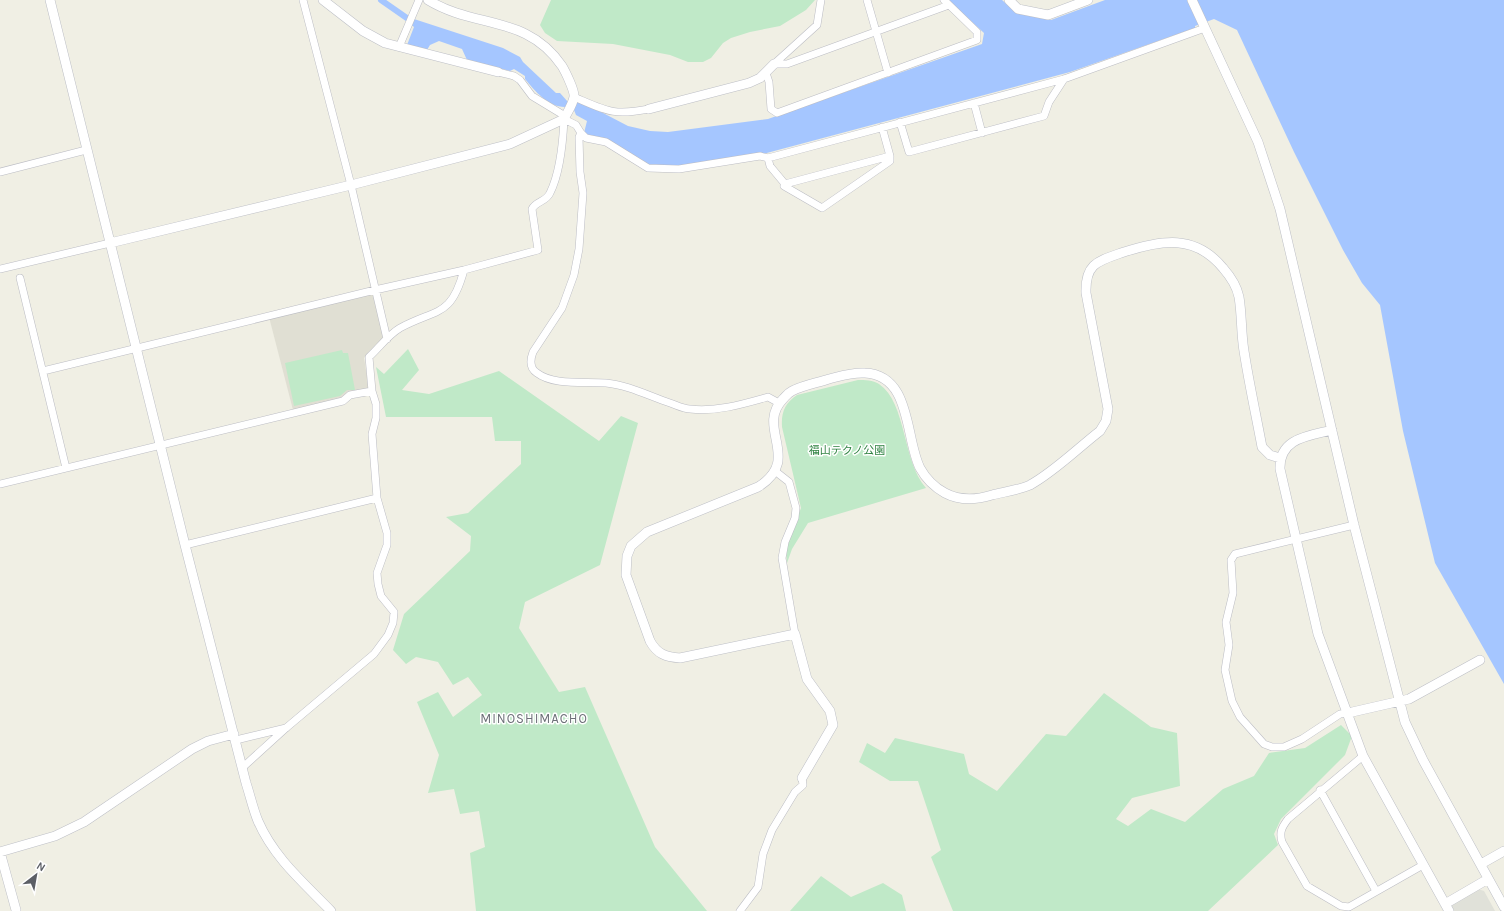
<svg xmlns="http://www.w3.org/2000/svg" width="1504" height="911" font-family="Karla,'Noto Sans JP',sans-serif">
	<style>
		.industrial { fill: #e0e1d9 }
		.education { fill: #e0dfd3 }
		.green { fill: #c0e9c8 }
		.water { fill: #a5c6ff }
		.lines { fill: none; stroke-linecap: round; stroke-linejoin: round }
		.canal { stroke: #a5c6ff; stroke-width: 6 }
		.street-casing { stroke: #bcbdc4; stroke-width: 8 }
		.secondary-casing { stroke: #bdbfc6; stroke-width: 10 }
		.street { stroke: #fff; stroke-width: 7 }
		.secondary { stroke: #fff; stroke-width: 9 }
		.labels { text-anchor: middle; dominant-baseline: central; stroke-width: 3; stroke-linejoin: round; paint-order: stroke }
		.park-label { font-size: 11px; fill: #2f8242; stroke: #fff }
		.quarter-label { font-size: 13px; letter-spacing: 1px; fill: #6d7078; stroke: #fff }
	</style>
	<rect width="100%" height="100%" fill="#f0efe4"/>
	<path class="industrial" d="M1478,889l6,2 11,20h-53z"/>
	<path class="education" d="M374,293l11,43 -21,22 5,30 -28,10 -48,12 -24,-93z"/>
	<path class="green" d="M551,0h264l-9,10 -26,16 -30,6 -19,6 -8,5 -12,15 -8,4h-15l-18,-7 -57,-11 -56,-3 -12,-8 -5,-8z
		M408,349l11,21 -17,20 27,4 70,-23 100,70 22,-25 17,7 -38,142 -75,37 -6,26 40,64 26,-5 70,160 52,64h-231l-6,-58 15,-6 -6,-36 -19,3 -6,-25 -26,4 11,-38 -22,-53 21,-10 15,25 29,-22 -14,-18 -15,8 -15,-23 -22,-5 -10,7 -13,-14 11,-36 66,-63 1,-15 -25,-19 22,-4 53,-49v-23h-26l-3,-24h-106l-10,-50 8,7z
		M342,350l1,3h5l7,37h-8l-7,6 -46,10 -9,-43z
		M858,380c7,0 15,0 21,4 28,19 23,77 47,104l-118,35 -16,26 -5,14 -1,-11 3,-14 12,-30 -19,-81c-1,-15 3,-24 15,-32z
		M1104,693l47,34 26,6 3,53 -48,12 -16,21 12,7 23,-17 34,13 38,-33 31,-13 15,-23 36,-5 36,-23 11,11 -7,19 -64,64 -7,15 4,11 -70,66h-255l-22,-54 10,-7 -23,-69h-28l-31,-19 8,-19 18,10 10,-15 69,16 5,20 28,17 49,-57 20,2z
		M821,876l30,21 32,-14 19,12 4,16h-116z"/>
	<path class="water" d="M948,0h54l15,13 34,7 54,-20h399v684l-69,-121 -32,-132 -23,-126 -18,-22 -19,-33 -49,-98 -57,-122 -23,-11 -19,7v2l-125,44 -307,82 -87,13 -27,-1 -61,-30 -4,-3 3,-12 -11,-6 -2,-5 3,-8h5l46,24 22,5 18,1 100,-13 214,-75 2,-11z
		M414,19l89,29 17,9 3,5 33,31h4l8,9 -3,5c-17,0 -30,-16 -40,-28v-3l-11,-7 -4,2 -43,-11 -5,-11 -23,-8 -9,4 -3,5 -20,-5 7,-18 -3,-3z"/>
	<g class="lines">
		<path class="canal" d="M381,0l33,23"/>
		<defs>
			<path id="street" d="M303,0l48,185 36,154
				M867,0l21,73
				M399,47l20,-47
				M774,64h13l162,-59
				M774,64l43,-39 4,-25
				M498,72l16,4 6,4 12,16 33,20
				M766,73l3,9 2,27 6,4 200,-73v-8l-33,-32
				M574,97c33,14 39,19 75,12
				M974,103l8,30
				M900,122l9,30 135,-36 5,-14 15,-23
				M581,133l-2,4 1,35 3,21 -4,56 -5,26 -12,33 -29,44c-3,8 -4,16 4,21 17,13 49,8 69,10 22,2 43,13 64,20 6,2 14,6 20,6 27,3 53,-5 78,-12l11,6
				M768,158l2,8 15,18 105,-28 -8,-29
				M0,172l86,-22
				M785,184l-1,2 38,22 68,-47v-5
				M0,269l110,-26
				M20,278l46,190
				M43,371l332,-81 89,-20
				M775,471l14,11 7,26 -1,10 -10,24 -3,16 13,76
				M0,484l343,-83 7,-6 22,-4
				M185,545l192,-47
				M1348,713l-8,1 -38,25 -18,8h-12l-8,-3 -24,-27 -8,-16 -7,-31 4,-25 -3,-23 7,-29 -2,-33 4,-6 119,-29
				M236,740l50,-12
				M1363,756l-75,63c-6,8 -9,13 -6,23l25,44 34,20 8,1 74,-42
				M242,768l44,-40 88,-74 14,-19 5,-12 1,-11 -13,-16 -3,-12 -1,-11 10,-28v-12l-10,-35 -5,-64 4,-16v-14l-4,-13 -3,-34c10,-9 19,-22 31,-29 37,-20 51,-10 64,-58l74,-20 -6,-41c4,-8 14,-7 18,-16 10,-20 13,-52 14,-74l12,6 5,8 5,5 20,4 42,26 31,1 81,-13 8,2 296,-79 141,-51
				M1320,790l56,101
				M740,911l18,-24 5,-33 9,-24 23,-38 8,-7 -1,-7"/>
			<path id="secondary" d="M50,0l135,545 61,238c4,12 7,26 12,38 16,37 46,62 73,90
				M323,0l40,31 22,12 113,29
				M1009,0l9,9 30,6 40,-15
				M1192,0l66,142 22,67 74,316 51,197 18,38 81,147
				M649,109l100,-26 11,-5 14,-14
				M110,243l241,-58 159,-41 54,-25c3,-6 9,-15 10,-22 1,-6 -9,-26 -12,-31 -35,-52 -87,-37 -134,-66
				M1332,430c-24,6 -53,8 -52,39l38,165 45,122 86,155
				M1348,713l61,-14 71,-39
				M802,778l31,-53 -3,-14 -23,-32 -12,-45 -115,24c-14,-1 -23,-4 -30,-17l-24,-66 1,-19 4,-10 16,-14 111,-45c45,-28 -3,-59 25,-88 3,-3 5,-6 9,-8 12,-6 25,-8 37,-12 12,-3 23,-7 36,-6 47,2 40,66 55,95 6,11 14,19 25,25 15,8 31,7 47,2 12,-3 27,-5 38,-10 24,-13 48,-37 70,-54l6,-10 2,-12 -22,-116c-1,-30 12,-32 38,-41 38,-12 71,-18 99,16 7,8 14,19 16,29 3,18 2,36 5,54 5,32 12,64 18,96l8,8 10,3
				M0,852l55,-16 29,-14 108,-73 16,-8 26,-7
				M0,852l16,58
				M1481,864l23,-13
				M1445,904l43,-25"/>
		</defs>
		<use href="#street" class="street-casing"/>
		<use href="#secondary" class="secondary-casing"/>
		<use href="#street" class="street"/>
		<use href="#secondary" class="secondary"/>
	</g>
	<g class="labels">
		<g class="park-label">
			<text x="847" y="450">福山テクノ公園</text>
		</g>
		<g class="quarter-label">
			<text x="534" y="718">MINOSHIMACHO</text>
		</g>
	</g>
	<g transform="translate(36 875) rotate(31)" stroke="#ffffff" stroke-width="3" paint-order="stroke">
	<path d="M0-3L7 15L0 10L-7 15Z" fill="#5c5f66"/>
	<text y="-6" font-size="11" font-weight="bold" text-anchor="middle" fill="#5c5f66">N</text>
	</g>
</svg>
